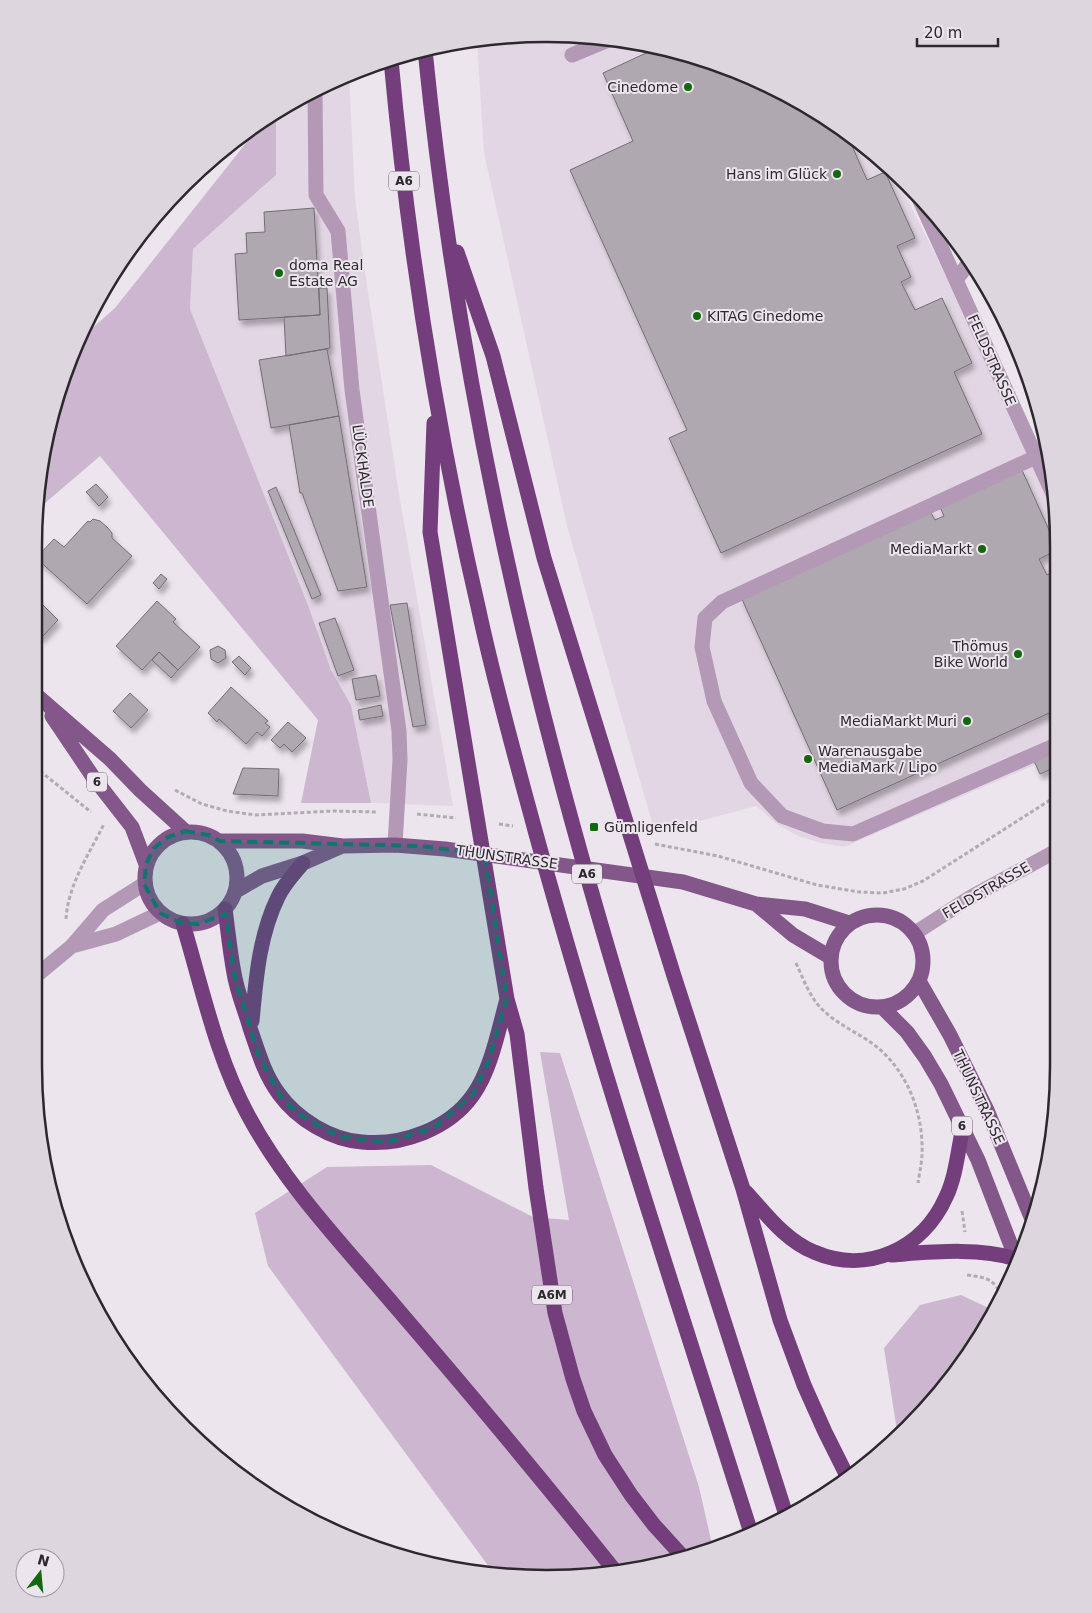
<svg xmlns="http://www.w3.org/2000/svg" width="1092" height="1613" font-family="'DejaVu Sans',sans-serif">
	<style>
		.built { fill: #e3d6e4 }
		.green { fill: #cdb6d0 }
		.building { fill: #afa8b0; stroke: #736d74; filter: url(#shadow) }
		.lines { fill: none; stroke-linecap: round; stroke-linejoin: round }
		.path { stroke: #b1abb2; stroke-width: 3; stroke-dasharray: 4 2.5; stroke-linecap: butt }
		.minor { stroke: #b399b6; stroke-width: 15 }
		.major { stroke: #84578b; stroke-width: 15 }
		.highway { stroke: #733e7b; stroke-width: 15 }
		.marked { fill: #0f766e; fill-opacity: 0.2; stroke: #0f766e; stroke-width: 4; stroke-dasharray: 10 6; stroke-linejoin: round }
		.poi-dot { fill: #12680c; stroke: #ece5ed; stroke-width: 2 }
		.labels { text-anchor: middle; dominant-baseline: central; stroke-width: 4; stroke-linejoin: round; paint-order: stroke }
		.shield { fill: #ece5ed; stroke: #666167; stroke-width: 1 }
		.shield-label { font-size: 12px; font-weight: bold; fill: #2c292d }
		.poi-label { font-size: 14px; fill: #2c292d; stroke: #ece5ed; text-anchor: end }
		.street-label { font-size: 14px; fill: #2c292d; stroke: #ece5ed }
		.rim { fill: none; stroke: #2c292d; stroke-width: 2.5 }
	</style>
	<defs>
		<filter id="shadow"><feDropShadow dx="3" dy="5.5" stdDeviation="2.5" flood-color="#0004"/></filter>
	</defs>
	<rect width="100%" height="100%" fill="#ece5ed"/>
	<path class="built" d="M546,34l100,10 96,29 88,47 64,52 136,272 16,-7 2,9 10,100v209l-214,92 -23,-4 -23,-7 -21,-12 -21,-18 -101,27 -88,-307 -83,-373 -7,-112z
		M349,73l6,125 10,74 34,222 54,312 -82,-3 -20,-98 -20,-35 -23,-65 -118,-296 3,-60 83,-74v-62z"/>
	<path class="green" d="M276,113v62l-83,74 -3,60 118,296 23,65 20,35 20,98h-70l17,-83 -218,-264 -63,54 7,-64 36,-107 35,-31 151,-190z
		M540,1052l20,1 139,434 14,62 -67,20 -134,9 -17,-3 -227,-309 -13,-53 72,-46 104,-2 102,52 36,3z
		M961,1295l34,16 -23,41 -64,77 -10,8 -14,-89 36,-43z"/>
	<path class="building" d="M659,47l83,26 88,47 16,12 21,48 18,-8 30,66 -18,8 14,31 -10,5 14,28 27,-12 30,65 -18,9 28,62 -261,119 -52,-115 18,-8 -117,-260 63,-29 -30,-68z
		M314,208l6,107 -81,5 -4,-66 12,-1 -1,-20 19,-1 -1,-20z
		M319,288h8l3,60 -44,8 -2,-39 36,-2z
		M327,349l12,67 -68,12 -12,-68z
		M339,416l28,171 -29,4 -36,-98h-2l-11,-68z
		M1022,470l36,80 -19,9 8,16 6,-3 5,12v8l-3,2 3,6v109l-221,101 -96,-213 189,-86 5,9 9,-4 -4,-9z
		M96,484l12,13 -9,9 -13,-14z
		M276,487l45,108 -9,4 -44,-108z
		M93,519l7,2 7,6 5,6v5l20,18 -45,48 -51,-46 18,-19 10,8 24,-26 2,1z
		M161,574l6,5 -8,10 -6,-6z
		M36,598l22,22 -17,18 -7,-6v-32z
		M157,601l19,18 -3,3 27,25 -22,23 -19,-18 -17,18 -26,-24z
		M407,603l19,122 -13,2 -23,-122z
		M335,618l19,52 -16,6 -19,-53z
		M218,646l7,4 1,8 -8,5 -7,-4 -1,-9z
		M159,652l19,18 -7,8 -19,-18z
		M239,656l12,12 -6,7 -13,-13z
		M376,675l4,21 -24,4 -4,-21z
		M231,687l37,34 -3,2 5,4 -8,9 -5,-4 -11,12 -27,-25 -2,3 -9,-9z
		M130,693l18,17 -17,18 -18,-17z
		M381,705l2,11 -23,4 -2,-10z
		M288,722l18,16 -14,14 -8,-8 -4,4 -9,-8z
		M1058,750v16l-18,8 -6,-13z
		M243,768l36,1 -1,27 -45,-2z"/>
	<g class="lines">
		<path class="path" d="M1057,581h1
			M35,767l56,45
			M175,790l27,14 25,7 28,4 78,-4 43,1
			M417,814l39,4
			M499,824l14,2
			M655,844l63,12 99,29 42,7 24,1 21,-4 19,-8 135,-86
			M66,919c2,-34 23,-65 38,-95
			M796,963c8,17 14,36 29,49 14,13 33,21 48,32 31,23 48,62 49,100 1,13 -2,26 -4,39
			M962,1211l3,21
			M967,1275c21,3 26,3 36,23"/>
		<path class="minor" d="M572,55l36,-15
			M315,92l1,103 22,36 14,159 47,341 1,29 -5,85
			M917,194l136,300
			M956,280l15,-20
			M1036,457l-314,145 -17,16 -3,29 12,54 37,82 31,33 41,15 30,3 205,-90
			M915,933l56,-36 87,-47
			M72,946l44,-12 44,-21
			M37,975l35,-29 31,-36 41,-26"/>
		<path class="major" d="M35,694l75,65 30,31 45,41
			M52,716l41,61 39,50 14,37
			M145 878a46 46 0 1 1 92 0a46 46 0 1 1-92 0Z
			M220,841h82l41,5 52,-1 50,4 238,33 73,22 49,5 44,14
			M236,891l26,-15 41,-13 39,-17
			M756,904l37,31 37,22
			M831 961a46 46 0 1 1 92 0a46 46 0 1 1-92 0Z
			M919,981l31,54 37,75 44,107
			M882,1007l25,25 18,25 16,27 37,76 39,101"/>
		<path class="highway" d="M425,50c21,210 58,417 108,622 70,286 165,565 254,846
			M391,60c17,186 46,370 88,551 16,75 37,149 57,223 65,236 142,468 216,702
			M457,252l36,104 51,202 130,418 69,213 37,131 24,65 21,47 22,44
			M434,423l-4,109 77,467 10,35 19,154 19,125 18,66 11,32 21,44 26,40 23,30 30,33
			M225,909c3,22 5,43 9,64 3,19 11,37 16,55 8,23 14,46 29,66 18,25 52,46 83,48 40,4 87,-13 111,-47 18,-25 26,-67 34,-96
			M183,924c19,63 33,132 65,191 39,73 99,134 152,197 73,85 145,171 215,259
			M252,1021c4,-42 7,-85 26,-124 6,-13 16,-23 25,-34
			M746,1192c20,22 40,49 68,60 53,23 109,-3 132,-55 10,-21 12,-47 17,-70
			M891,1255c41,-3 87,-8 126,4"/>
	</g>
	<path class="marked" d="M185,831l24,4 11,6 201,5 64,8 22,145 -19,64 -15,32 -39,33 -47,14 -48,-5 -44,-25 -16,-18 -21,-40 -24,-79 -8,-61 -28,10h-15l-23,-11 -16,-29 2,-20 8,-16 14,-11z"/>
	<g class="poi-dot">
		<circle cx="688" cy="87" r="5"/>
		<circle cx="837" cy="174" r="5"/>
		<circle cx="279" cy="273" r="5"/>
		<circle cx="697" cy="316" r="5"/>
		<circle cx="982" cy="549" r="5"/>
		<circle cx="1018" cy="654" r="5"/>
		<circle cx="967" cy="721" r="5"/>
		<circle cx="808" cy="759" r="5"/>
		<rect x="589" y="822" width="10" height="10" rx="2.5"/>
	</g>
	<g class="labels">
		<g class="shield">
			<rect x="389" y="171.5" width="30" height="19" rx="4"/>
			<rect x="87" y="772.5" width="20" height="19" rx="4"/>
			<rect x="572" y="864.5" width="30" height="19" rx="4"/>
			<rect x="952" y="1116.5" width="20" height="19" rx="4"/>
			<rect x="532" y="1285.5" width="40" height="19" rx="4"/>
		</g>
		<g class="shield-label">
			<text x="404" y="181">A6</text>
			<text x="97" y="782">6</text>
			<text x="587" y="874">A6</text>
			<text x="962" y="1126">6</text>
			<text x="552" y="1295">A6M</text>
		</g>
		<g class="poi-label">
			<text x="678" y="87">Cinedome</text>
			<text x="827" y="174">Hans im Glück</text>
			<text x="289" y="265" text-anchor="start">doma Real<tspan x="289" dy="16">Estate AG</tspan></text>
			<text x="707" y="316" text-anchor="start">KITAG Cinedome</text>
			<text x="972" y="549">MediaMarkt</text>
			<text x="1008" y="646">Thömus<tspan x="1008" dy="16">Bike World</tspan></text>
			<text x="957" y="721">MediaMarkt Muri</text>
			<text x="818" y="751" text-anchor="start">Warenausgabe<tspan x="818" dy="16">MediaMark / Lipo</tspan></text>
			<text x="604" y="827" text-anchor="start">Gümligenfeld</text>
		</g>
		<g class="street-label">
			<text transform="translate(992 360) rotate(66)">FELDSTRASSE</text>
			<text transform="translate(363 466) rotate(82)">LÜCKHALDE</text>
			<text transform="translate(507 857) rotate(8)">THUNSTRASSE</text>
			<text transform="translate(986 890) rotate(-30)">FELDSTRASSE</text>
			<text transform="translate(979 1097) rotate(65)">THUNSTRASSE</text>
		</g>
	</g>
	<path d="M0 0H1092V1613H0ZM546 42H546A504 504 0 0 1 1050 546V1066A504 504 0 0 1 546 1570H546A504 504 0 0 1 42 1066V546A504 504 0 0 1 546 42Z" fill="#ddd6de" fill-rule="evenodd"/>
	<path class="rim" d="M546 42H546A504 504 0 0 1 1050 546V1066A504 504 0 0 1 546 1570H546A504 504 0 0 1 42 1066V546A504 504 0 0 1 546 42Z"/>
	<g transform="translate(40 1573) rotate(16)"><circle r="24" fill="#ece5ed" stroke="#9f9aa0"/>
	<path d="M0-4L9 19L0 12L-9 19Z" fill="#12680c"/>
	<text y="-8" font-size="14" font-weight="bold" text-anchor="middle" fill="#2c292d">N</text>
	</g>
	<path d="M917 38v8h81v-8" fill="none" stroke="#2c292d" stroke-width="2.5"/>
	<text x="924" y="38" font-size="15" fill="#2c292d" stroke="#ece5ed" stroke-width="4" paint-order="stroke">20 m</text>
</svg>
